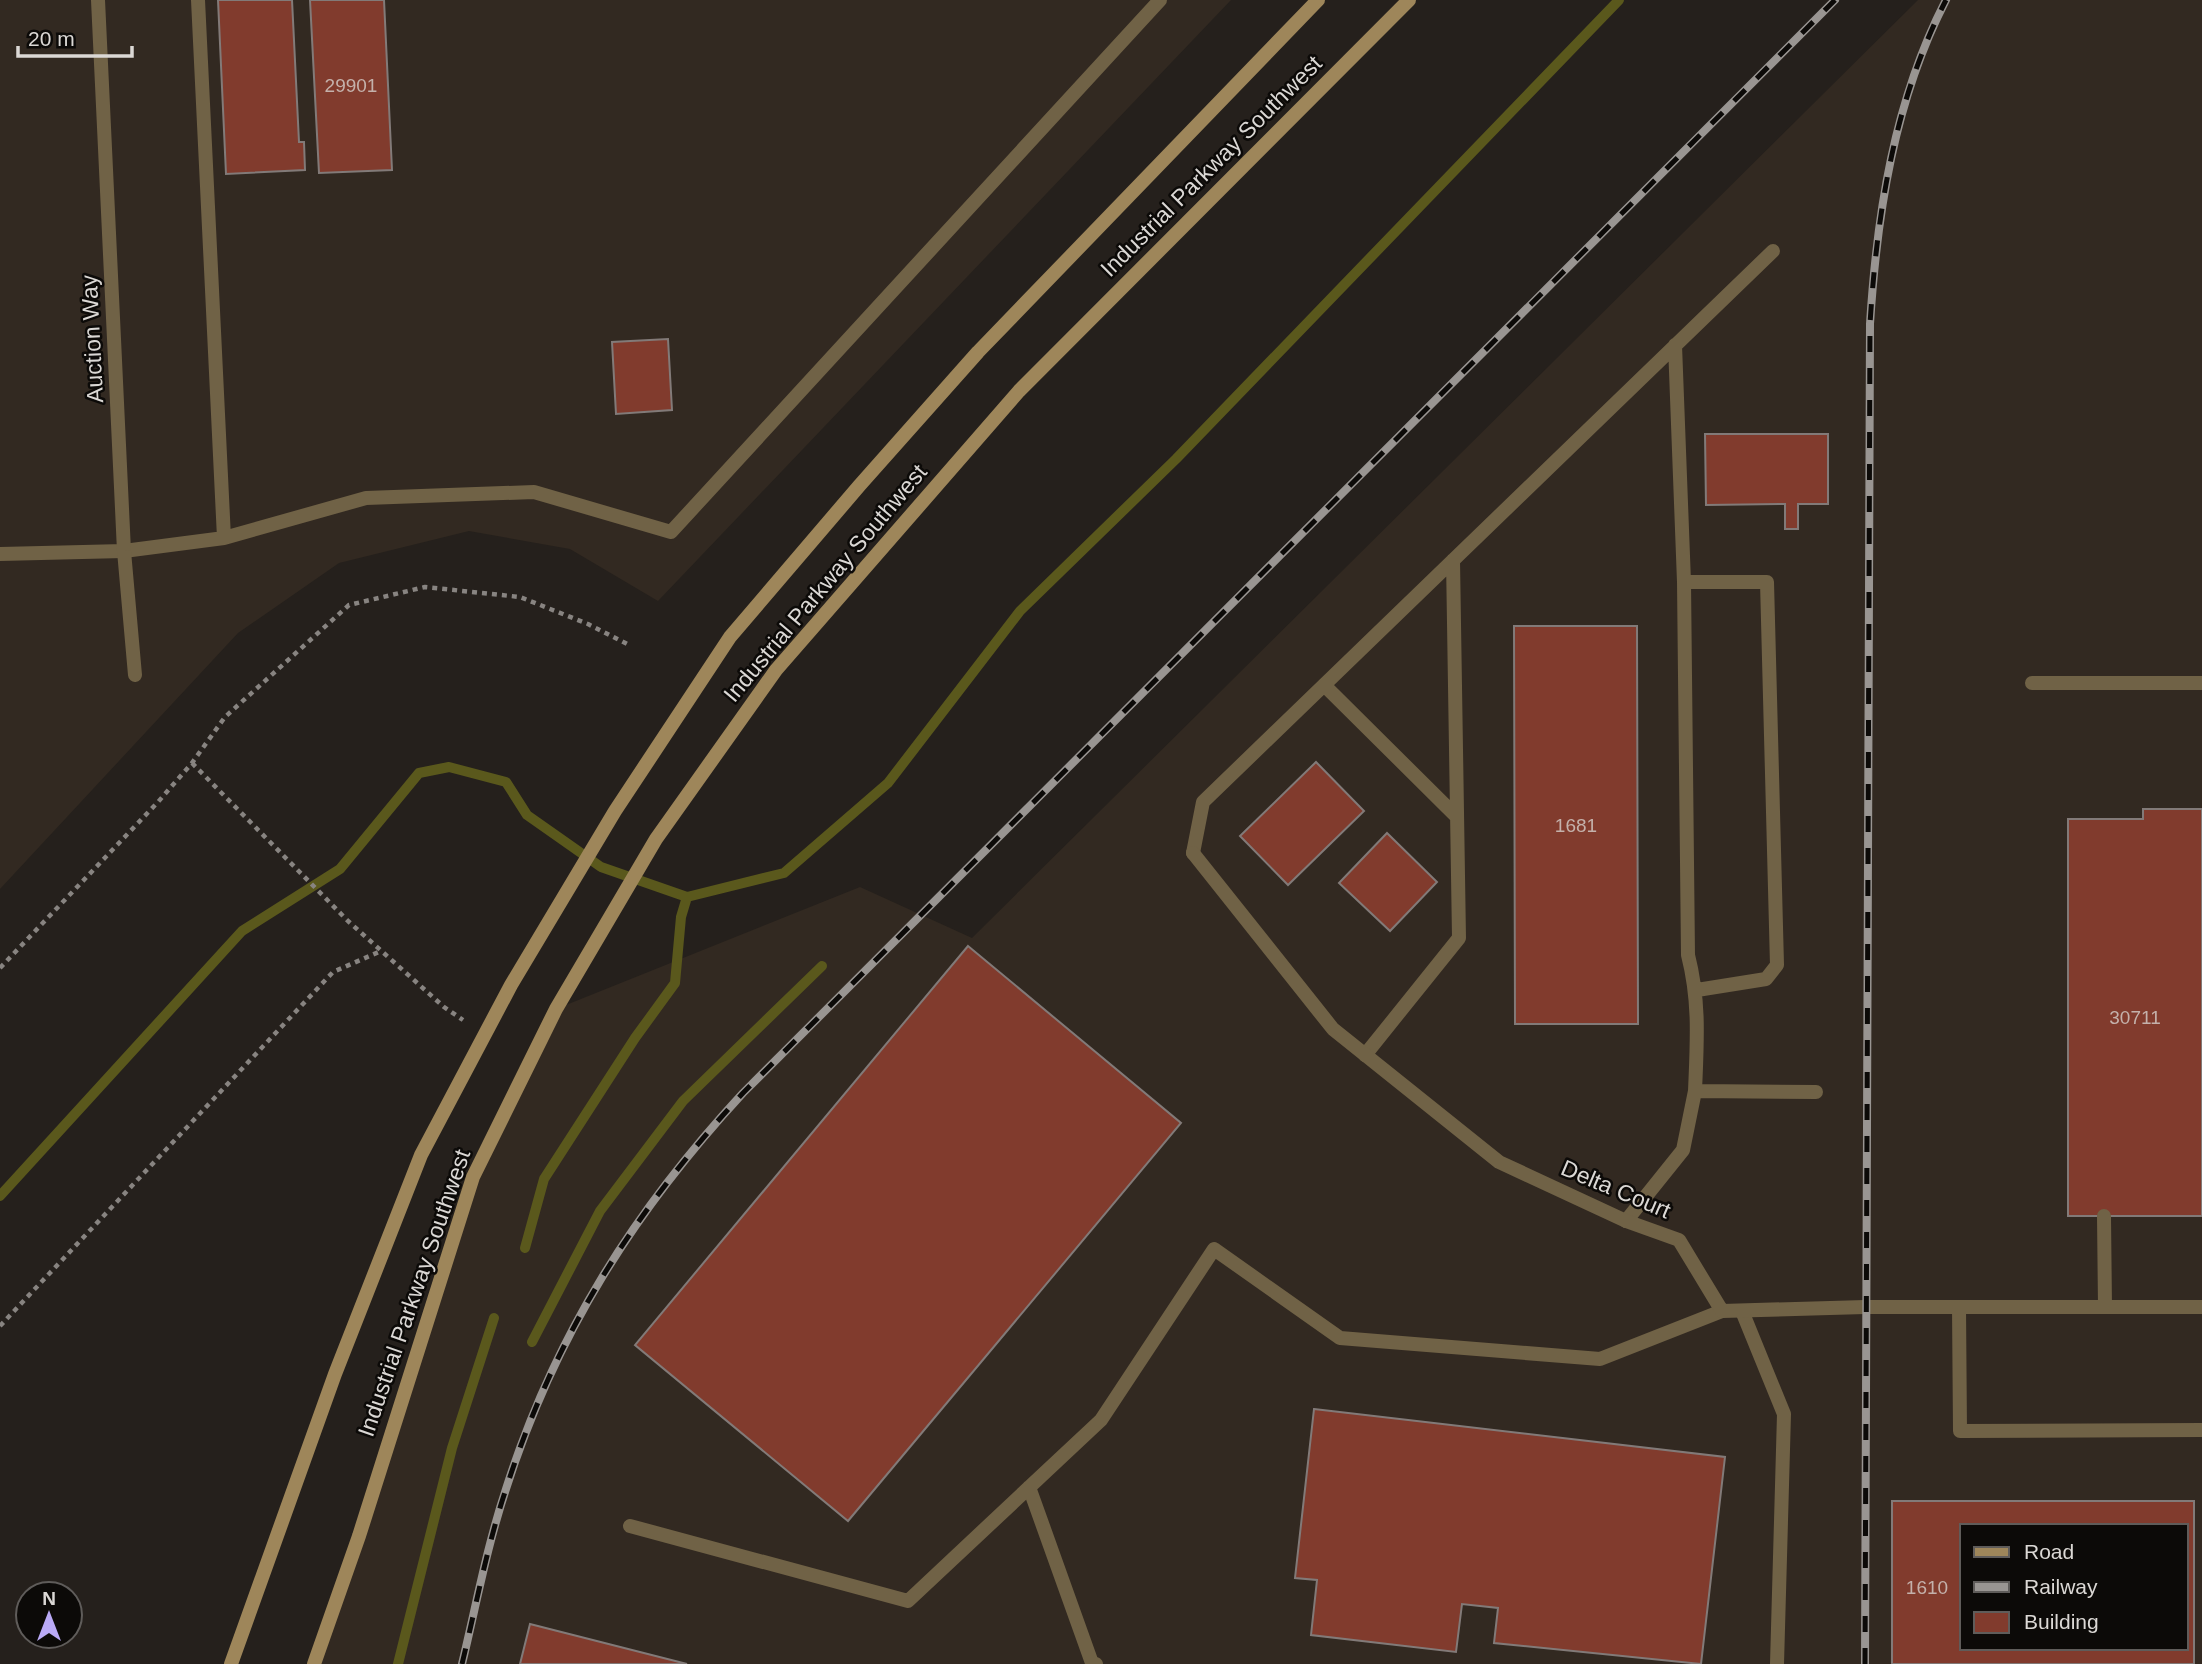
<svg xmlns="http://www.w3.org/2000/svg" width="2202" height="1664" font-family="Arial,sans-serif">
	<style>
		.built { fill: #322921; fill-rule: evenodd }
		.lines { fill: none; stroke-linecap: round; stroke-linejoin: round }
		.stream { stroke: #5a581c; stroke-width: 10 }
		.building { fill: #813b2d; stroke: #827a78; stroke-width: 2; fill-rule: evenodd }
		.path { stroke: #888481; stroke-width: 4.5; stroke-dasharray: 5 5; stroke-linecap: butt }
		.service { stroke: #706246; stroke-width: 14 }
		.minor { stroke: #706246; stroke-width: 14 }
		.secondary { stroke: #9e865a; stroke-width: 14 }
		.rail-casing { stroke: #999592; stroke-width: 8 }
		.rail { stroke: #0c0a08; stroke-width: 5; stroke-dasharray: 16; stroke-linecap: butt }
		.labels { text-anchor: middle; dominant-baseline: central; stroke-width: 5; stroke-linejoin: round; paint-order: stroke }
		.number-label { font-size: 19px; fill: #c4b1ab }
		.street-label { font-size: 23px; fill: #dbd8d5; stroke: #0c0a08 }
	</style>
	<rect width="100%" height="100%" fill="#25201c"/>
	<path class="built" d="M0,0h1231l-573,601 -88,-52 -101,-18 -130,32 -101,70 -238,256z
		M1918,0h284v1664h-1888l159,-487 83,-168 304,-122 112,51zM1962,1526h224v122h-224z"/>
	<g class="lines">
		<path class="stream" d="M0,1196l242,-265 98,-62 79,-96 30,-6 57,15 21,33 74,52 86,30 97,-24 104,-90 132,-172 156,-152 443,-459
			M525,1248l19,-69 91,-141 40,-55 6,-66 6,-20
			M532,1342l68,-131 83,-110 139,-135
			M398,1664l54,-216 42,-130"/>
	</g>
	<path class="building" d="M218,0h74l7,142h5l1,28 -79,4z
		M310,0h74l8,170 -73,3z
		M668,339l4,71 -56,4 -4,-72z
		M1705,434h123v70h-30v25h-13v-25l-79,1z
		M1514,626h123l1,398h-123z
		M1316,762l48,49 -76,74 -48,-49z
		M2143,809h59v407h-134v-397h75z
		M1387,833l50,49 -47,49 -51,-48z
		M968,946l213,177 -333,398 -213,-176z
		M1314,1409l411,48 -24,207 -207,-21 4,-35 -36,-4 -6,48 -145,-17 6,-55 -22,-2z
		M1892,1501h302v163h-302zM1962,1526h224v122h-224z
		M530,1624l157,40h-167z"/>
	<g class="lines">
		<path class="path" d="M192,763l156,158 96,86 19,13
			M0,968l158,-166 34,-39 33,-46 124,-112 76,-18 95,10 68,27 43,22
			M0,1326l333,-354 48,-21"/>
		<path class="service" d="M198,0l26,538
			M1675,345l9,237
			M0,554l124,-3 100,-13 142,-40 168,-6 137,40 489,-532
			M2032,683h170
			M1324,685l133,132
			M1193,853l10,-51 570,-551
			M1365,1055l94,-117 -6,-378
			M1695,1091c2,-49 5,-89 -7,-136l-4,-373h83l10,383 -11,14 -69,11
			M2104,1216l1,91
			M1626,1221l57,-71 12,-59 121,1
			M1959,1307l1,124 242,-1
			M1742,1311l42,103 -7,250
			M1029,1487l63,176 4,1
			M630,1526l278,75 193,-181 113,-171 126,89 260,21 122,-48"/>
		<path class="minor" d="M98,0l26,551 11,124
			M1193,853l140,176 166,133 127,59 53,19 43,71 143,-4h337"/>
		<path class="secondary" d="M231,1664l104,-290 86,-219 90,-170 104,-174 115,-174 129,-151 119,-134 340,-352
			M314,1664l45,-128 114,-359 83,-168 100,-170 120,-169 243,-279 390,-391"/>
		<defs>
			<path id="rail" d="M462,1664c14,-58 25,-118 44,-175 49,-154 128,-278 237,-396l1092,-1093
				M1865,1664l5,-1340c7,-111 24,-223 76,-324"/>
		</defs>
		<use href="#rail" class="rail-casing"/>
		<use href="#rail" class="rail"/>
	</g>
	<g class="labels">
		<g class="number-label">
			<text x="351" y="85">29901</text>
			<text x="1576" y="825">1681</text>
			<text x="2135" y="1017">30711</text>
			<text x="1927" y="1587">1610</text>
		</g>
		<g class="street-label">
			<text transform="translate(1211 166) rotate(-45)">Industrial Parkway Southwest</text>
			<text transform="translate(92 339) rotate(-93)">Auction Way</text>
			<text transform="translate(825 583) rotate(-50)">Industrial Parkway Southwest</text>
			<text transform="translate(1616 1189) rotate(23)">Delta Court</text>
			<text transform="translate(414 1293) rotate(-71)">Industrial Parkway Southwest</text>
		</g>
	</g>
	<rect x="1960" y="1524" width="228" height="126" fill="#0c0a08" stroke="#5f5c5a" stroke-width="2"/>
	<rect x="1974" y="1547" width="35" height="10" fill="#9e865a" stroke="#5f5c5a" stroke-width="2"/>
	<text x="2024" y="1559" font-size="21" fill="#dbd8d5">Road</text>
	<rect x="1974" y="1582" width="35" height="10" fill="#999592" stroke="#5f5c5a" stroke-width="2"/>
	<text x="2024" y="1594" font-size="21" fill="#dbd8d5">Railway</text>
	<rect x="1974" y="1612" width="35" height="21" fill="#813b2d" stroke="#5f5c5a" stroke-width="2"/>
	<text x="2024" y="1629" font-size="21" fill="#dbd8d5">Building</text>
	<g transform="translate(49 1615)"><circle r="33" fill="#0c0a08" stroke="#5f5c5a" stroke-width="2"/>
	<path d="M0-5L12 26L0 18L-12 26Z" fill="#baaaf6"/>
	<text y="-10" font-size="19" font-weight="bold" text-anchor="middle" fill="#dbd8d5">N</text>
	</g>
	<path d="M18 46v10h114v-10" fill="none" stroke="#dbd8d5" stroke-width="3.5"/>
	<text x="28" y="46" font-size="21" fill="#dbd8d5" stroke="#0c0a08" stroke-width="5" paint-order="stroke">20 m</text>
</svg>
